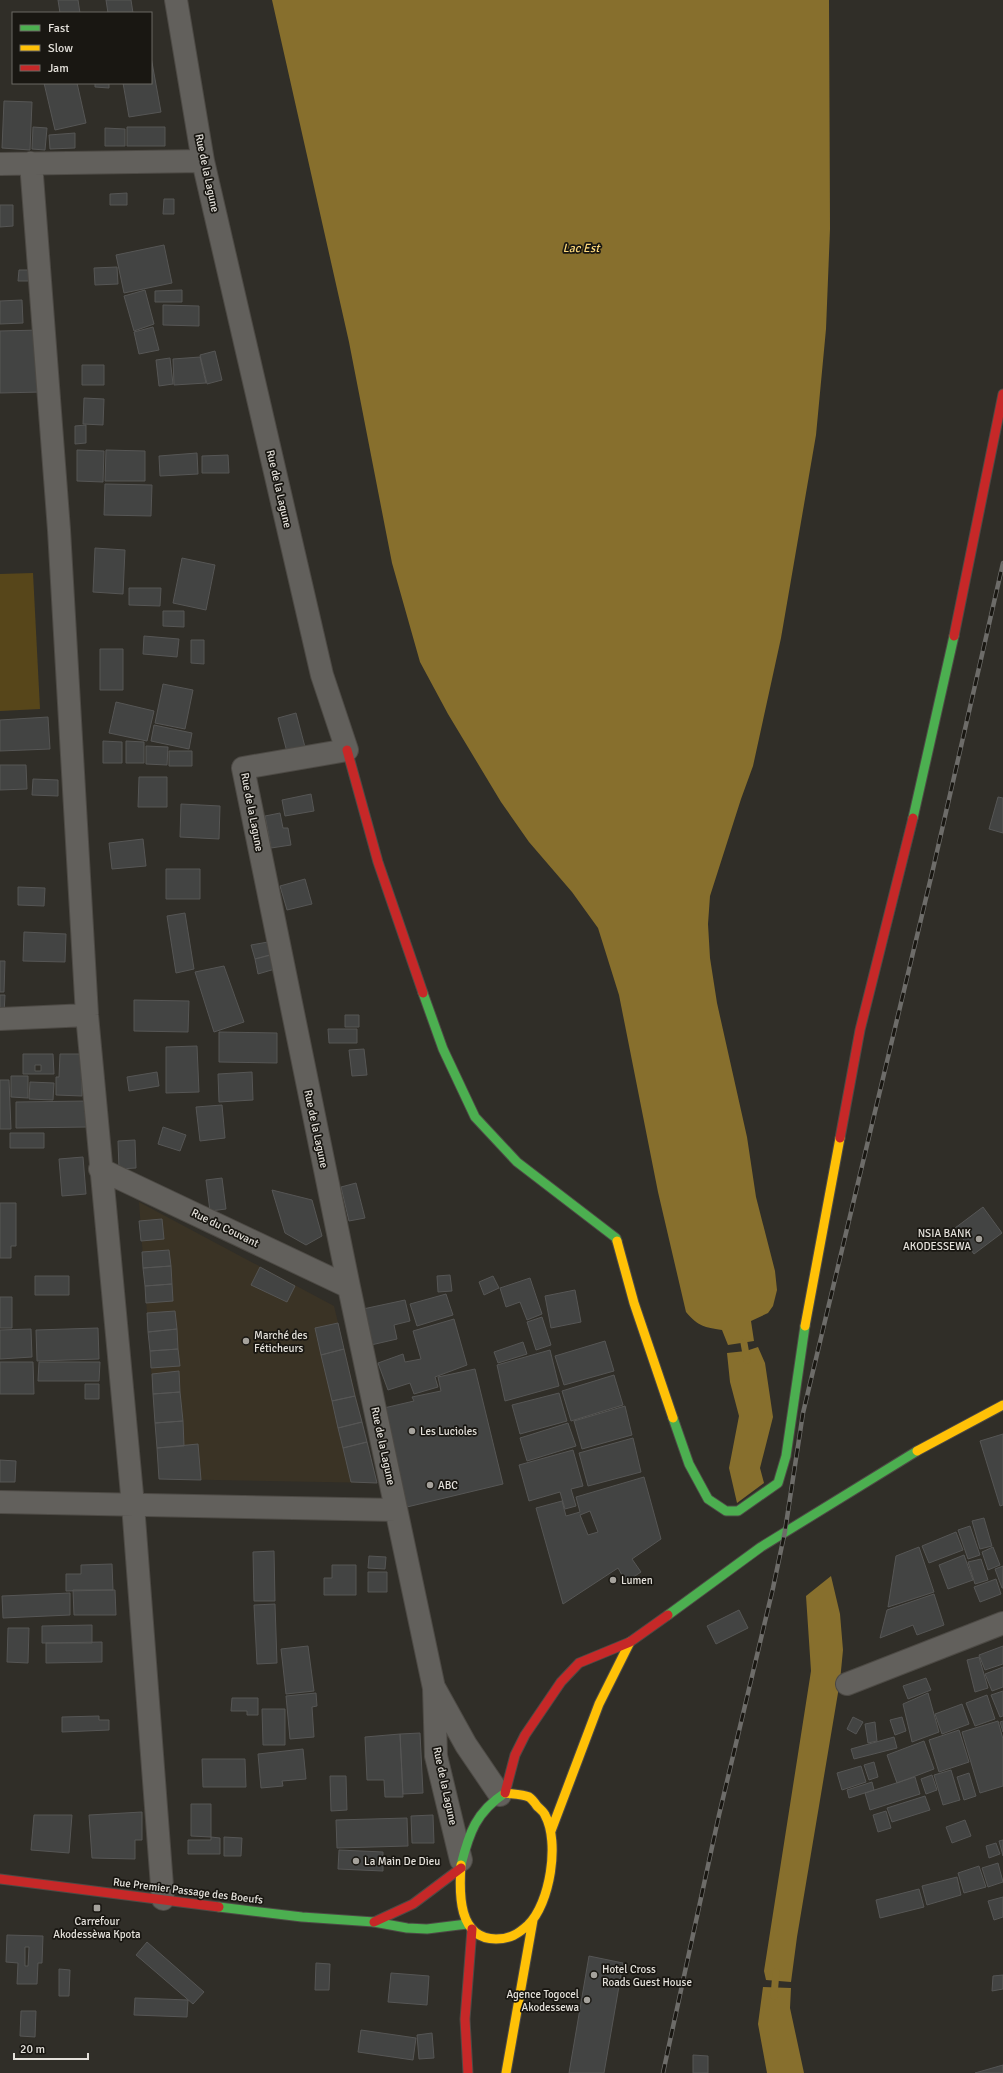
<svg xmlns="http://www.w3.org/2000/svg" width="1003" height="2073" font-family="Signika,sans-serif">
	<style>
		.built { fill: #3a3325 }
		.green { fill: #57461a }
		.water { fill: #876f2d }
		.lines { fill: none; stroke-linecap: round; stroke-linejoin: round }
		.stream { stroke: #876f2d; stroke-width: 7 }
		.building { fill: #434443; stroke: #565655; fill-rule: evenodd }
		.street-casing { stroke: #4d4a45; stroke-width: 24 }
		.fast-casing { stroke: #4d4a45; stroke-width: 11 }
		.slow-casing { stroke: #4d4a45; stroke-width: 11 }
		.jam-casing { stroke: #4d4a45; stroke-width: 11 }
		.street { stroke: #62605c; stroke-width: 22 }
		.fast { stroke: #4caf50; stroke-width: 9 }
		.slow { stroke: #ffc107; stroke-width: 9 }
		.jam { stroke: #c62828; stroke-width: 9 }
		.rail-casing { stroke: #6d6c69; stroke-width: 4.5 }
		.rail { stroke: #191712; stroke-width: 3; stroke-dasharray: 9; stroke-linecap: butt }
		.poi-dot { fill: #a5a29c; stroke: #191712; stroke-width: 1.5 }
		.labels { text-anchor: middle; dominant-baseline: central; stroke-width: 3.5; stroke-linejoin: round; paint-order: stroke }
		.street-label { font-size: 11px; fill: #e4e1db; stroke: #191712 }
		.poi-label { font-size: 11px; fill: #e4e1db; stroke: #191712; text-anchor: start }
		.water-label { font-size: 12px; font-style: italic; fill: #fdd97c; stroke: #191712 }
	</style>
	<rect width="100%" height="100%" fill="#302e28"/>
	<path class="built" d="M139,1202l195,104 43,177 -218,-4z"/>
	<path class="green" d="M33,573l7,136 -40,2v-137z"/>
	<path class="water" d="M272,0h557l1,229 -4,100 -10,106 -35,203 -28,128 -12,33 -31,97 -2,28 2,34 7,45 30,134 9,60 19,74 2,19 -4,16 -5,7 -17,8 3,20 -26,4 -6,-15c-18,-3 -23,-3 -36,-18l-28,-120 -39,-197 -21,-67 -26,-36 -43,-50 -28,-40 -53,-88 -28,-52 -28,-99 -43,-221z
		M758,1347l7,16 8,54 -13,51 4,15 -27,20 -8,-35 10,-52 -9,-34 -3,-29 19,-2z
		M831,1576l9,38 3,36 -3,31 -43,256 -6,45 -25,-2 -2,-9 47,-300 -5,-75z
		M763,1987l28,1 -1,20 14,65h-37l-9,-49z"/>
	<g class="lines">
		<path class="stream" d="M744,1343l3,17
			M774,1996l2,-24"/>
	</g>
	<path class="building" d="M58,0h20l2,13h-20z
		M106,0h25l2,13h-25z
		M151,57l10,55 -32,5 -6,-34h28z
		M44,83h33l9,40 -31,7z
		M95,83h14v5l-14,-1z
		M4,101l28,1 -2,48 -28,-2z
		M33,127l14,1 -2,22 -13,-1z
		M127,127h38v19h-38z
		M105,128l20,1v17h-20z
		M75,133v15l-25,1 -1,-14z
		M127,193v12h-17v-11z
		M164,199h10v15h-11z
		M0,205h13v21l-13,1z
		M164,245l8,38 -48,10 -8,-38z
		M117,267l1,17 -23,1 -1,-17z
		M19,270h15v11h-16z
		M145,290l9,34 -20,7 -10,-35z
		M182,290v12h-27v-11z
		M22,300l1,23 -23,1v-23z
		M163,305l36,1v20l-36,-1z
		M153,327l6,23 -20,4 -5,-22z
		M40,330l1,62 -41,1v-62z
		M215,351l7,29 -15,4 -7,-29z
		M200,357l6,26 -32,2 -1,-26z
		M170,358l3,26 -14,2 -3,-26z
		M82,365h22v20h-22z
		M84,398l20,1 -1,26 -20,-1z
		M86,425v18l-11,1v-18z
		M77,450l27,1 -1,31 -26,-1z
		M106,450l39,1v30h-40z
		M197,453l1,21 -38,2 -1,-20z
		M228,455l1,18h-27v-17z
		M105,484l47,1 -1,31 -47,-1z
		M95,548l30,2 -2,44 -30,-2z
		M182,558l33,7 -9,45 -33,-7z
		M129,588h32l-1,18 -31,-1z
		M163,611h21v16l-21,-1z
		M144,636l35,3 -2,18 -34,-3z
		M191,640h13v24l-13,-1z
		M100,649h23v41h-23z
		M163,684l30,6 -8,39 -30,-6z
		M116,702l38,9 -7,30 -38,-8z
		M296,713l9,34 -18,5 -9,-34z
		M48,717l2,32 -50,2v-31z
		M154,725l38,8 -3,16 -38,-8z
		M103,741l19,1v21h-19z
		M126,741l18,1v21h-18z
		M146,746l22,1 -1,18 -21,-1z
		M169,751h23v15h-23z
		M0,765h26l1,24 -27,1z
		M139,777h28v30h-29z
		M33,779l25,1v16l-26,-1z
		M311,794l3,17 -29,5 -3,-16z
		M998,797l5,1v35l-14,-4z
		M181,804l39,2 -1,33 -39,-2z
		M280,813l3,15h5l3,17 -20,3 -6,-32z
		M143,839l3,27 -34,3 -3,-26z
		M166,869h34v30h-34z
		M305,879l7,25 -25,6 -7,-24z
		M18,887l27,1 -1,18 -26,-1z
		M185,913l9,56 -18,4 -9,-57z
		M24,932l42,2 -1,28 -42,-1z
		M268,942l3,13 -16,4 -4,-14z
		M273,954l2,15 -17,5 -3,-15z
		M0,961h5l-1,31h-4z
		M224,966l20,56 -30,10 -19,-60z
		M0,995h5l-1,19h-4z
		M134,1000l55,1 -1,31 -54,-1z
		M345,1015h14v12h-14z
		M328,1029h29v14h-28z
		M219,1032l58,1v30l-58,-1z
		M197,1046l2,46 -33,1v-46z
		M364,1049l3,26 -15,1 -3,-26z
		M23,1054h30l1,20h-31zM35,1065h6v6h-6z
		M60,1054h22v42l-26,-1v-18h3z
		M157,1072l2,14 -30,5 -2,-14z
		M252,1072l1,28 -34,2 -1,-28z
		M11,1076h17v22l-17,-1z
		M0,1080h9l2,49h-11z
		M30,1082l24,1 -1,17 -24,-1z
		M88,1101v26l-72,1v-26z
		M222,1105l3,33 -25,3 -4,-34z
		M163,1127l23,8 -6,16 -22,-7z
		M10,1133h34v15h-34z
		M135,1140l1,28 -17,1 -1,-28z
		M83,1157l3,37 -24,2 -3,-37z
		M222,1178l4,31 -16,2 -4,-31z
		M356,1183l9,35 -16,3 -8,-34z
		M272,1190l40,10 10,36 -16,9 -21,-12z
		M0,1203h16v43h-5v12h-11z
		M983,1207l19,26 -28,21 -19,-26z
		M162,1219l2,20 -23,2 -2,-20z
		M169,1250l2,16 -28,2 -1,-16z
		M171,1266l1,18 -27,2 -2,-18z
		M260,1267l35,19 -8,16 -36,-17z
		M450,1275l2,16 -14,1 -1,-16z
		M35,1276h34v19h-34z
		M493,1276l6,12 -15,7 -5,-13z
		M530,1278l12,36 -15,6 -7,-18 -14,5 -6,-19z
		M172,1284l1,17 -27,2 -1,-17z
		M575,1290l6,32 -30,6 -6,-32z
		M446,1294l7,21 -36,11 -7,-22z
		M0,1297h12v31h-12z
		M405,1300l5,21 -16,4 3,14 -26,6 -8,-36z
		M175,1311l2,18 -29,3 -1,-19z
		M542,1317l9,28 -15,5 -9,-28z
		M454,1319l13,46 -32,12 3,10 -24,7 -4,-11 -22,7 -10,-27 25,-9 2,8 16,-3 -8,-28z
		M338,1323l6,26 -23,6 -6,-27z
		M98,1328l1,31 -62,2 -1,-31z
		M31,1329l1,28 -32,2v-29z
		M177,1329l1,20 -28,2 -2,-19z
		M605,1341l9,30 -50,14 -9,-29z
		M523,1342l4,12 -29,9 -4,-11z
		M178,1349l2,17 -29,2 -1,-17z
		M344,1349l11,47 -23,5 -11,-46z
		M550,1350l9,36 -54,15 -8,-36z
		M0,1362h33l1,32h-34z
		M39,1362h61l-1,19h-61z
		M475,1369l28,115 -96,23 -23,-99 30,-7 -2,-4 29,-6 -3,-14z
		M179,1371l1,21 -27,2 -1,-20z
		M614,1375l9,30 -52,16 -9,-30z
		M85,1384h14v15h-14z
		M180,1392l3,29 -28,2 -2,-29z
		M559,1393l8,28 -47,13 -8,-29z
		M355,1396l7,26 -24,6 -6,-27z
		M625,1406l7,29 -50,14 -8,-28z
		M183,1421l1,25 -27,2 -2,-25z
		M362,1422l5,20 -24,6 -5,-20z
		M568,1423l8,23 -49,15 -7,-23z
		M1003,1434v71l-3,1 -20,-65z
		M633,1438l8,34 -53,14 -9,-33z
		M367,1442l10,41 -26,-1 -8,-34z
		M198,1444l3,36 -42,-1 -2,-31z
		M573,1450l10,36 -12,3 5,17 -11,3 -5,-17 -31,9 -10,-36z
		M0,1460l16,1 -1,21h-15z
		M644,1477l17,62 -29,20 9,13 -15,10 -8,-14 -55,36 -27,-96 26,-7 4,15 14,-4 -4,-15zM590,1511l8,21 -10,3 -8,-20z
		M984,1518l8,28 -12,3 -8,-28z
		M970,1526l10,29 -12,4 -10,-29z
		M956,1532l7,18 -34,13 -7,-17z
		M919,1547l15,45 -46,15 8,-51z
		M993,1547l7,18 -12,5 -6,-18z
		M274,1551l1,50h-21l-1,-49z
		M964,1555l9,25 -25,9 -9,-24z
		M369,1556l17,1 -1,12 -17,-1z
		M981,1559l7,21 -13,4 -7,-22z
		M112,1564l1,26 -47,1v-17h15v-9z
		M332,1565h24v30h-32v-17h8z
		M1003,1566v22h-1l-7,-19z
		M368,1572h19v20h-19z
		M996,1579l5,15 -21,8 -6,-15z
		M73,1590h42l1,25h-42z
		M70,1593v22l-67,3 -1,-22z
		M934,1594l10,31 -27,10 -4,-10 -33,13 7,-28z
		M275,1604l2,59 -20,1 -3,-59z
		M739,1610l9,18 -32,16 -9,-18z
		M92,1625v18h-50v-17z
		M8,1628h21l-1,35 -21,-1z
		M102,1642v20l-56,1v-20z
		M308,1646l6,45 -28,3 -5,-45z
		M1003,1646v18l-18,6 -6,-15z
		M979,1657l9,31 -13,4 -8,-32z
		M1003,1667v20l-11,4 -7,-17z
		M926,1678l5,12 -23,9 -5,-13z
		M1003,1691v25l-3,1 -9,-22z
		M316,1693l1,13 -5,1 2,30 -24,2 -4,-43z
		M928,1693l11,39 -27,10 -9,-38z
		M987,1695l8,24 -20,7 -9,-23z
		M232,1698h26v17h-11v-4h-16z
		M962,1704l7,20 -27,10 -7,-20z
		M262,1709h23v36h-22z
		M99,1716v4h10v10l-47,2v-15z
		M853,1717l10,5 -7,12 -9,-5z
		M902,1717l4,14 -11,4 -5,-15z
		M998,1721l5,18v47l-23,7 -18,-61z
		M1003,1721v11l-3,-10z
		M875,1722l2,19 -9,2 -3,-19z
		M959,1730l10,32 -30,10 -10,-32z
		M420,1733l3,60 -20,1 -3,-60z
		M400,1734l3,63h-18l-1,-17h-17l-2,-43z
		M894,1737l3,11 -43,11 -3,-10z
		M924,1741l10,28 -37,14 -10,-28z
		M303,1749l3,30 -24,2 1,5 -22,2 -3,-34z
		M202,1759h43l1,28h-43z
		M874,1762l4,15 -9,3 -5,-15z
		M861,1766l5,16 -24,8 -5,-17z
		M951,1770l9,30 -17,5 -9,-30z
		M969,1773l7,23 -12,4 -7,-23z
		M932,1775l5,15 -11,4 -5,-15z
		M330,1776h16l1,34 -16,1z
		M915,1777l5,17 -50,16 -5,-17z
		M872,1782l2,8 -25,8 -2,-8z
		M925,1796l5,14 -38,12 -5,-14z
		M191,1804h20v33l-20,-1z
		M886,1811l5,17 -13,4 -5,-17z
		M142,1812v28h-7v19l-43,-1 -3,-43z
		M34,1815h38l-3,38 -38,-3z
		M433,1815l1,28h-22l-1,-27z
		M407,1818l1,28 -71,2 -1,-28z
		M965,1820l6,16 -19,7 -6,-16z
		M211,1837l9,1v16h-32v-14h23z
		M224,1837l18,1 -1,18h-17z
		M1003,1840v16l-4,-15z
		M996,1843l4,11 -11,4 -3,-12z
		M339,1850l44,2v19l-45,-2z
		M998,1863l5,19 -15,5 -6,-19z
		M979,1866l7,21 -22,6 -6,-20z
		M957,1877l4,18 -34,10 -5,-19z
		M919,1889l5,18 -44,11 -4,-18z
		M1003,1897v20l-9,3 -6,-19z
		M7,1935l36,1 -1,27h-4l-1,21h-20l1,-21 -12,-1zM25,1947h4l-1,19h-3z
		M147,1942l57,50 -11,12 -57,-49z
		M589,1956l34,7 -19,110h-35z
		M316,1963l14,1 -1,26h-14z
		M59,1969l11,1 -1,26h-10z
		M391,1973l38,3 -2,29 -39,-3z
		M1003,1975v14l-11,2 1,-15z
		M135,1998l53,2 -1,17 -53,-2z
		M21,2011h15l-1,26 -15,-1z
		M361,2030l55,8 -3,22 -55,-8z
		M432,2033l2,25 -15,1 -2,-24z
		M693,2055l15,1v17h-15z
		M1003,2065v8h-28z"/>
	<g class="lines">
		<defs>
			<path id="street" d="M176,0l27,161 119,514 25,75 -104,18 106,519 85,401 2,68 25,104
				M31,163l28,367 28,485 46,490 30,394
				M0,164l203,-3
				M0,1019l87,-4
				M100,1169l249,118
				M0,1502l396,8
				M847,1684l156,-61
				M435,1689l31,56 34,50"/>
			<path id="fast" d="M913,818l41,-182
				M423,993l20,56 32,68 42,45 99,76 1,3
				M673,1418l16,46 19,35 18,12h12l40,-28 8,-27 19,-130
				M668,1615l93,-68 156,-96
				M461,1865c8,-32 15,-53 44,-72
				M219,1907l83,10 72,5 33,6 20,1 40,-5"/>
			<path id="slow" d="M617,1241l17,62 39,115
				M805,1326l35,-188
				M917,1451l86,-46
				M551,1831l48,-127 31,-62
				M461,1865c-2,28 -3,74 35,74 14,0 22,-5 32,-14 22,-21 32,-83 17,-110 -1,-3 -5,-6 -8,-9 -2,-3 -5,-7 -8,-9 -7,-3 -17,-3 -24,-4
				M506,2073l27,-153"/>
			<path id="jam" d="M954,636l49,-242
				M347,750l31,112 45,131
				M840,1138l20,-108 53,-212
				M505,1793l10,-38 10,-20 36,-53 18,-19 51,-21 38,-27
				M0,1879l219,28
				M374,1922l39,-18 48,-36
				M468,2073l-3,-54 7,-90"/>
		</defs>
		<use href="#street" class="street-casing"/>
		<use href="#fast" class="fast-casing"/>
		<use href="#slow" class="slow-casing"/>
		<use href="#jam" class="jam-casing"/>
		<use href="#street" class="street"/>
		<use href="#fast" class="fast"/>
		<use href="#slow" class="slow"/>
		<use href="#jam" class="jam"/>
		<defs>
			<path id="rail" d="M663,2073l56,-258 54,-227 12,-57 18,-118 130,-544 70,-306"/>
		</defs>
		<use href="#rail" class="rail-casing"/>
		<use href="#rail" class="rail"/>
	</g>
	<g class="poi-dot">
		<circle cx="979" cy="1239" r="4"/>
		<circle cx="246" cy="1341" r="4"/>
		<circle cx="412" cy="1431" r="4"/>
		<circle cx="430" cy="1485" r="4"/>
		<circle cx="613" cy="1580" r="4"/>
		<circle cx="356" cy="1861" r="4"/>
		<rect x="93" y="1904" width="8" height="8" rx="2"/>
		<circle cx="594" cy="1975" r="4"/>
		<circle cx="587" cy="2000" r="4"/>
	</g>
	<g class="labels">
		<g class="street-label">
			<text transform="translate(207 173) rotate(78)">Rue de la Lagune</text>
			<text transform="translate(279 489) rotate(77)">Rue de la Lagune</text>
			<text transform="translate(252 812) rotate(79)">Rue de la Lagune</text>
			<text transform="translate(316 1129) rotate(78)">Rue de la Lagune</text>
			<text transform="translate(225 1228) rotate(26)">Rue du Couvant</text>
			<text transform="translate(383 1446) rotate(78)">Rue de la Lagune</text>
			<text transform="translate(445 1786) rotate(78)">Rue de la Lagune</text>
			<text transform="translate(188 1891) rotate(7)">Rue Premier Passage des Boeufs</text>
		</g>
		<g class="poi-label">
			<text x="971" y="1233" text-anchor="end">NSIA BANK<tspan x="971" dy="13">AKODESSEWA</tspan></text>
			<text x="254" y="1335">Marché des<tspan x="254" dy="13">Féticheurs</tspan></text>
			<text x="420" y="1431">Les Lucioles</text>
			<text x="438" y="1485">ABC</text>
			<text x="621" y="1580">Lumen</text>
			<text x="364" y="1861">La Main De Dieu</text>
			<text x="97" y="1921" text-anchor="middle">Carrefour<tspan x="97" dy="13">Akodessèwa Kpota</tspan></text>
			<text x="602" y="1969">Hotel Cross<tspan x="602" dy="13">Roads Guest House</tspan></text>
			<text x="579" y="1994" text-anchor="end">Agence Togocel<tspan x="579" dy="13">Akodessewa</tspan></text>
		</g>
		<g class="water-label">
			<text x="581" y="248">Lac Est</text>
		</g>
	</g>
	<rect x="12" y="12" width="140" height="72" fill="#191712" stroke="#6a6862"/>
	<rect x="20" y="25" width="20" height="6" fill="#4caf50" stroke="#6a6862"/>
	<text x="48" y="32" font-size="12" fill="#e4e1db">Fast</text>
	<rect x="20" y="45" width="20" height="6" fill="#ffc107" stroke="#6a6862"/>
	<text x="48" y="52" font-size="12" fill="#e4e1db">Slow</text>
	<rect x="20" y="65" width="20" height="6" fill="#c62828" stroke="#6a6862"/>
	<text x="48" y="72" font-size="12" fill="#e4e1db">Jam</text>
	<path d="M14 2053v6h74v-6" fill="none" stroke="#e4e1db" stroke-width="2"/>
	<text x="20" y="2053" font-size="12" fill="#e4e1db" stroke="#191712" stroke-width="3" paint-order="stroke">20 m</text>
</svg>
